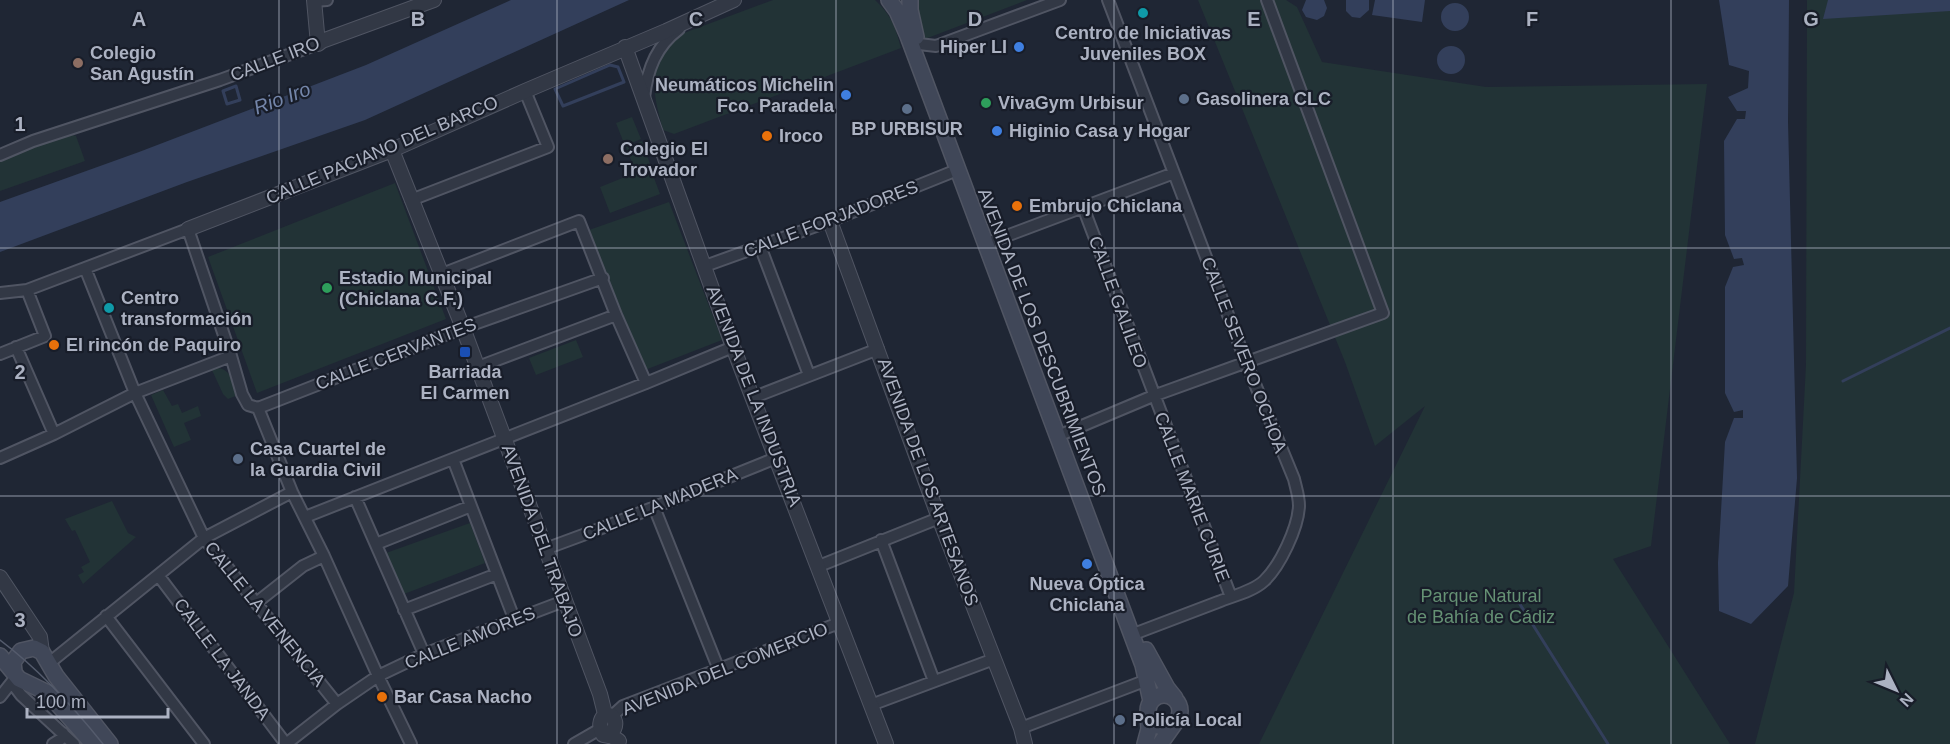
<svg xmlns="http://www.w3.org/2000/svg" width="1950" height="744" font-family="Arial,sans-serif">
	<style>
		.green { fill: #223336 }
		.water { fill: #333f5b }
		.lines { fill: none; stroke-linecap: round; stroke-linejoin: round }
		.stream { stroke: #333f5b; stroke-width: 3 }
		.minor-casing { stroke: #505563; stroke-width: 14 }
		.tertiary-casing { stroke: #505563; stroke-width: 16 }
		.secondary-casing { stroke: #505563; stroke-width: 18 }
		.minor { stroke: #323845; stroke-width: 10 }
		.tertiary { stroke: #323845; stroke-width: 14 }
		.secondary { stroke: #404758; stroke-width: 15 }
		.tram { stroke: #545b6c; stroke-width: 1.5 }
		.grid { fill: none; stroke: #acb2c2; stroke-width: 1.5; stroke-opacity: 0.55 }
		.culture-dot { fill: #0f9aa8; stroke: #181d29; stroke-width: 2 }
		.shop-dot { fill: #3f7fe0; stroke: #181d29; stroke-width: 2 }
		.education-dot { fill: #8d6e63; stroke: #181d29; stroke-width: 2 }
		.service-dot { fill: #5c6f8a; stroke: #181d29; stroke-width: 2 }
		.leisure-dot { fill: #2e9e5b; stroke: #181d29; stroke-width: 2 }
		.food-dot { fill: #e8710a; stroke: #181d29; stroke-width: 2 }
		.transit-dot { fill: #1a4fb4; stroke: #181d29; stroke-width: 2 }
		.labels { text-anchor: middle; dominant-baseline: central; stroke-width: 4.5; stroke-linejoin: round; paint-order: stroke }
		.poi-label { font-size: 18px; font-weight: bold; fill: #acb2c2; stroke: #181d29; text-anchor: start }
		.street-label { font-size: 18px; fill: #acb2c2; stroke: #181d29 }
		.park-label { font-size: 18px; fill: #659174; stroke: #181d29 }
		.water-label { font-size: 20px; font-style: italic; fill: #7486aa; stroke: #181d29 }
		.grid-label { font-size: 20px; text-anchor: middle; font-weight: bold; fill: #acb2c2; stroke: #181d29; stroke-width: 4.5; stroke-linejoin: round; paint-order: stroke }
	</style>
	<rect width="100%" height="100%" fill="#1f2634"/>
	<path class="green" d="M773,0h102c17,16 20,26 26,48l-227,86 -11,-4c-11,-40 -18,-71 21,-97z
		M918,0h109l-102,39 -6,-18z
		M1198,0h88l11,7 25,55 164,25 221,-3 -56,462 -38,13 117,185h-471l166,-338 -50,40 -30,-84z
		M1807,0h143v744h-195l39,-151 12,-228z
		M632,117l9,22 -16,7 -9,-23z
		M70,134l6,2 9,25 -85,30v-36z
		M642,141l8,23 -15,6 -9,-23z
		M650,167l10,27 -50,19 -10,-26z
		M395,183l51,136 -189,74 -49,-136z
		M669,202l53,138 -77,30 -56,-140z
		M576,340l7,17 -47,18 -7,-17z
		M211,368c19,-2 22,12 27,27l-10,4 -5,-5z
		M163,390l9,16 6,-2 4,9 16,-7 3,10 -17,7 7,17 -17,7 -23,-52z
		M112,501l16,32 8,4 -53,47 -5,-9 6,-3 -3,-5 9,-5 -15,-32 -3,1 -7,-12z
		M470,523l15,40 -81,31 -18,-41z"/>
	<path class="water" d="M511,0h118l-264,120 -178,62 -187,70v-50l139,-50 227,-87z
		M1306,0h18l3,8 -3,8 -7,4 -11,-3 -4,-7z
		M1346,0h23v10l-9,8 -8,-1 -6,-6z
		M1375,0h50l-3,22 -50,-7z
		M1719,0h70l-1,122 9,356 -9,108 -37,38 -32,-13 -1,-48 7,-121 9,-24h9v-8l-9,2 -9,-19v-106l8,-20 11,-2 -2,-7 -8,1 -9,-24 -1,-94 13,-22h8l1,-8h-9l-9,-14 20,-9 1,-17 -20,-6z
		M1828,0h122v11l-127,8z
		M1441 17a14 14 0 1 1 28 0a14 14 0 1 1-28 0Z
		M1437 60a14 14 0 1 1 28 0a14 14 0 1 1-28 0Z"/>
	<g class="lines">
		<path class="stream" d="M610,65l8,2 6,15 -61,24 -8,-17z
			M236,86l4,14 -13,4 -4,-13z
			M1843,381l107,-53
			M1516,598l92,146"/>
		<defs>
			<path id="minor" d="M1108,0l138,362 48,117c2,9 5,17 5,27 -1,22 -19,60 -35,75 -12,11 -32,15 -46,21 -27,10 -53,20 -79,30
				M314,1l13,-1
				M919,44l17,2 124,-46
				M644,98c3,-28 12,-52 35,-69
				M0,155l33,-14 187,-61 98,-36
				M411,200l137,-53 -23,-56
				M1083,207l148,390
				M993,241l181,-68
				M760,246l49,129
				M705,266l125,-45 127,-51
				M85,268l50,125 69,145 133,166
				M442,274l137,-53 37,94 30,68
				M0,293l27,-3 161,-61 43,127 11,38 6,11 10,3
				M16,347l38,87
				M0,354l45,-18 -18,-46
				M478,367l138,-52
				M752,398l126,-49
				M258,408l34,84 32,64 54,120 33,68
				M258,408l205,-80 140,-50
				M1065,433l88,-37 230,-83 -116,-313
				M0,458l54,-24 81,-41 96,-37
				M453,459l62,162
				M355,497l69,157
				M654,507l65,163
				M305,517l341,-134 87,-36
				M881,540l53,141
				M376,544l95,-38
				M545,549l65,-24 166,-67
				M819,566l120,-48
				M158,575l128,169
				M256,603l47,-37 21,-10
				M404,610l93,-36
				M106,616l98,128
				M48,664l156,-126 88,-46
				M14,680l1,7 6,8 53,49
				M0,697l15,-19
				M871,705l123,-46
				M612,716l11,-10 216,-83
				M1021,728l126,-48
				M53,744l8,-5 2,-6
				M286,744l51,-40 41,-28 46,-22 140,-53
				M574,744l26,-15"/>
			<path id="tertiary" d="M314,0l4,44 4,-3 112,-41
				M625,47l108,300 153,397
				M392,150l71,178 137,366 5,20
				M830,221l109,297 82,210 4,16
				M188,229l204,-79 133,-59 141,-60 68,-31
				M0,577l40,60 2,15
				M605,714c-6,7 -6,12 -2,21l5,1 2,-1 9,6
				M605,714l7,2c5,6 4,12 -2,19"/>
			<path id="secondary" d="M889,0l8,11 11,25 235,629 8,36
				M910,0v10l6,27
				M1146,650l21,38 8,10
				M0,656l19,23 29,14 45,51
				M14,671l-1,-9 8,-11 13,-3 8,4 14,24 54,68
				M1148 711a16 16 0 1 1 32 0a16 16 0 1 1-32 0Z
				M1145,744l4,-15 -1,-14
				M1160,744l15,-21"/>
		</defs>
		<use href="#minor" class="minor-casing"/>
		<use href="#tertiary" class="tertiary-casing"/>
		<use href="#secondary" class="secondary-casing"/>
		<use href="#minor" class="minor"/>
		<use href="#tertiary" class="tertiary"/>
		<use href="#secondary" class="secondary"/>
		<path class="tram" d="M0,640c40,30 72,65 103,104"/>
	</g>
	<path class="grid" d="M279,0v744M557,0v744M836,0v744M1114,0v744M1393,0v744M1671,0v744M0,248h1950M0,496h1950"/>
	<g class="culture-dot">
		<circle cx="1143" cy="13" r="6"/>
		<circle cx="109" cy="308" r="6"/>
	</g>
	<g class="shop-dot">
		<circle cx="1019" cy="47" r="6"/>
		<circle cx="846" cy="95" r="6"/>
		<circle cx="997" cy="131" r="6"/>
		<circle cx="1087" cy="564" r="6"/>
	</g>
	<g class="education-dot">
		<circle cx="78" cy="63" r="6"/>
		<circle cx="608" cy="159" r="6"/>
	</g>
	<g class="service-dot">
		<circle cx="1184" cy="99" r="6"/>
		<circle cx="907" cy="109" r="6"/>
		<circle cx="238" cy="459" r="6"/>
		<circle cx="1120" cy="720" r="6"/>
	</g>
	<g class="leisure-dot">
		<circle cx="986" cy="103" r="6"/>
		<circle cx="327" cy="288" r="6"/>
	</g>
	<g class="food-dot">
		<circle cx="767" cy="136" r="6"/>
		<circle cx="1017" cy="206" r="6"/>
		<circle cx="54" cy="345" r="6"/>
		<circle cx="382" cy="697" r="6"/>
	</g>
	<rect class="transit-dot" x="459" y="346" width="12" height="12" rx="3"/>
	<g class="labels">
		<g class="poi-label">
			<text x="1143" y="33" text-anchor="middle">Centro de Iniciativas<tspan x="1143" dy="21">Juveniles BOX</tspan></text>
			<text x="1007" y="47" text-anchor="end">Hiper LI</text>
			<text x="90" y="53">Colegio<tspan x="90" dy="21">San Agustín</tspan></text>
			<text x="834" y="85" text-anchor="end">Neumáticos Michelin<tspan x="834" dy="21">Fco. Paradela</tspan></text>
			<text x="1196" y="99">Gasolinera CLC</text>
			<text x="998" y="103">VivaGym Urbisur</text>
			<text x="907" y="129" text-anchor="middle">BP URBISUR</text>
			<text x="1009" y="131">Higinio Casa y Hogar</text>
			<text x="779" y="136">Iroco</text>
			<text x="620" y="149">Colegio El<tspan x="620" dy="21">Trovador</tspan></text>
			<text x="1029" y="206">Embrujo Chiclana</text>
			<text x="339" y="278">Estadio Municipal<tspan x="339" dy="21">(Chiclana C.F.)</tspan></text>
			<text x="121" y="298">Centro<tspan x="121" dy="21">transformación</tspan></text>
			<text x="66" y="345">El rincón de Paquiro</text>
			<text x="465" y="372" text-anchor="middle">Barriada<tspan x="465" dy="21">El Carmen</tspan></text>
			<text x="250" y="449">Casa Cuartel de<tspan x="250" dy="21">la Guardia Civil</tspan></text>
			<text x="1087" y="584" text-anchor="middle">Nueva Óptica<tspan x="1087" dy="21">Chiclana</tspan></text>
			<text x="394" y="697">Bar Casa Nacho</text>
			<text x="1132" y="720">Policía Local</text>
		</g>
		<g class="street-label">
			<text transform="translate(275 59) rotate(-21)">CALLE IRO</text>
			<text transform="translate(382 150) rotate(-23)">CALLE PACIANO DEL BARCO</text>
			<text transform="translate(831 219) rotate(-21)">CALLE FORJADORES</text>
			<text transform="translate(1118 302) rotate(70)">CALLE GALILEO</text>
			<text transform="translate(1042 342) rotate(69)">AVENIDA DE LOS DESCUBRIMIENTOS</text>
			<text transform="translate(396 354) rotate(-21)">CALLE CERVANTES</text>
			<text transform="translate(1244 355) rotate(69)">CALLE SEVERO OCHOA</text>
			<text transform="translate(754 396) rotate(69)">AVENIDA DE LA INDUSTRIA</text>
			<text transform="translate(928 482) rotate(70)">AVENIDA DE LOS ARTESANOS</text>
			<text transform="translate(1192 497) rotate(69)">CALLE MARIE CURIE</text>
			<text transform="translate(660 504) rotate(-22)">CALLE LA MADERA</text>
			<text transform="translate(542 541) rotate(70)">AVENIDA DEL TRABAJO</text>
			<text transform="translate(265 614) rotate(51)">CALLE LA VENENCIA</text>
			<text transform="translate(470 638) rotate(-22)">CALLE AMORES</text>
			<text transform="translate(222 659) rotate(53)">CALLE LA JANDA</text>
			<text transform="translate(725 669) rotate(-22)">AVENIDA DEL COMERCIO</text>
		</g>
		<g class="park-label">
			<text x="1481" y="596">Parque Natural<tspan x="1481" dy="21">de Bahía de Cádiz</tspan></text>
		</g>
		<g class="water-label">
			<text transform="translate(282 98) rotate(-20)">Rio Iro</text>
		</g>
	</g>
	<g class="grid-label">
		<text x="139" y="26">A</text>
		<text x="418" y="26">B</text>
		<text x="696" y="26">C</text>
		<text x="975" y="26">D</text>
		<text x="1254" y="26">E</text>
		<text x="1532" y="26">F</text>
		<text x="1811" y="26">G</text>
		<text x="20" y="131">1</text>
		<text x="20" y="379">2</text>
		<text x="20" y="627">3</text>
	</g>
	<g transform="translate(1896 690) rotate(133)" stroke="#181d29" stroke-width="4.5" paint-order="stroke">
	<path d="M0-4.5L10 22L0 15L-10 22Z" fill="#acb2c2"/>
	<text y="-9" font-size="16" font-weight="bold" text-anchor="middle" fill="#acb2c2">N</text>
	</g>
	<path d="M27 708v9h141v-9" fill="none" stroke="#acb2c2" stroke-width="3"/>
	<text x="36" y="708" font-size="18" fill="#acb2c2" stroke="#181d29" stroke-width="4.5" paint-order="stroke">100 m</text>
</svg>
